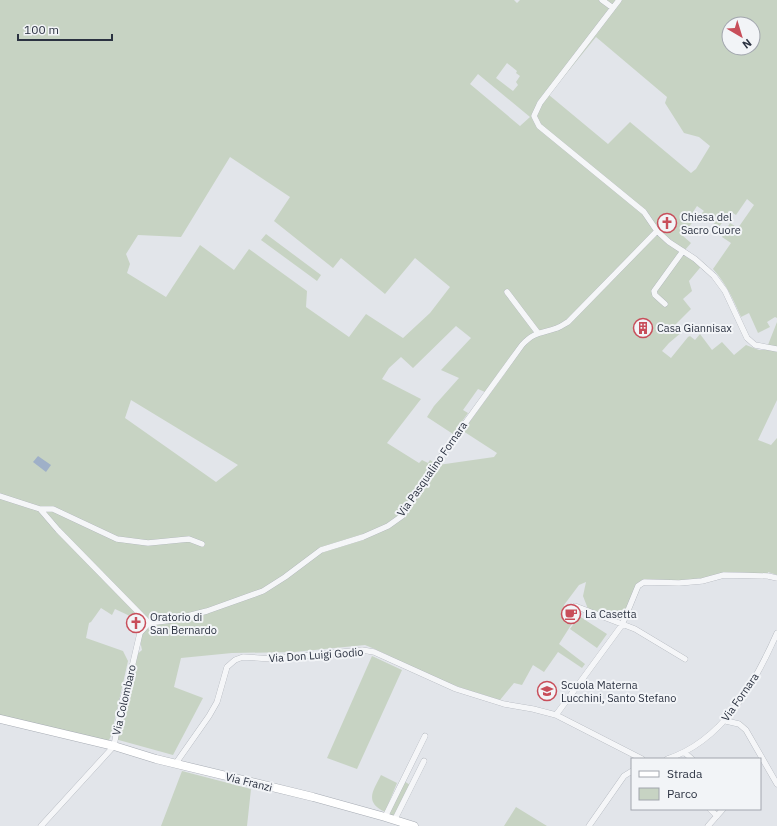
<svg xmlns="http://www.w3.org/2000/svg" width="777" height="826" font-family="'IBM Plex Sans',sans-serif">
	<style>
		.green { fill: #c7d3c3; fill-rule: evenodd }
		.water { fill: #9fb0c8 }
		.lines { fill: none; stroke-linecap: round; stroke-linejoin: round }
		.street-casing { stroke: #a7acb4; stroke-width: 6 }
		.secondary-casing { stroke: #a7acb4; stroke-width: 9 }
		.street { stroke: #f5f6f8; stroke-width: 5.5 }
		.secondary { stroke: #fff; stroke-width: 8 }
		.labels { text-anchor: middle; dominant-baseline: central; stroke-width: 4; stroke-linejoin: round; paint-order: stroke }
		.poi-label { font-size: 11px; fill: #2b3241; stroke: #f2f4f7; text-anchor: start }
		.street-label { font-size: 11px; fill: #2b3241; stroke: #f2f4f7 }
	</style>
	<rect width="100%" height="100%" fill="#e2e5ea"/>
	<path class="green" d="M0,0h514l3,3 3,-3h257v318l-2,-1 -8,5 3,5 -12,6 -9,-20 -8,4c-9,-20 -14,-32 -28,-48l18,-26 -9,-6 8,-14 8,5 16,-23 -7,-6 -11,16 -6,-4 -11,16 -18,-13 3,-3 -7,-5 -8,12 4,3 -10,15 8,7 -6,7 19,13 -15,18 3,10 -9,8 8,10 -16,16 7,7 -13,11 -7,8 9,7 17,-21 2,-1 5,4 5,-6 12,16 10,-8 12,13 12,-10 13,5h7l11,-28v78l-19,40 13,5 6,-7v137l-9,-3v2l-33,-2 -11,1 -22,6 -24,3 -35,-2 -22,41 -33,-12 -5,-13 3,-14 -7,3 -15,20 -2,10 11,7 -14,22 26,20 -3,4 -24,-16 -14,20 -11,-7 -11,20 -8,-2 -14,17c-25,-8 -50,-15 -73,-26 -21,-9 -41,-21 -62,-29l-71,7 -62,1 -51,5 -7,29 29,11 -30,57 -58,-16 19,-82 8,-7 -4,-19 4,-14 -7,-2 -3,2 -17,-8 -3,6 -11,-7 -10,14 -2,1 -3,15 37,13 5,10 -17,75 -3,6 -108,-27zM729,24h24v24h-24zM596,37l71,60 -2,6 19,30 15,4 11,9 -14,23 -5,4 -61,-51 -22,22 -59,-49zM507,63l10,8 -1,2 4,3 -4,6 2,3 -5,6 -17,-13zM478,74l52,43 -10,9 -50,-42zM230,157l60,40 -16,24 59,47 8,-10 44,36 30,-36 35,29 -20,26 -27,25 -37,-24 -17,23 -43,-30 1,-16 -58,-42 -15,21 -34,-25 -34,52 -39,-24 3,-9 -4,-10 12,-19 43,2zM456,326l15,12 -30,32 18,8 -25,28 -7,11 26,17 15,-21 -5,-3 15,-21 7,3 16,-23 5,3 -43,59 34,22 -3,4 -56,8 -8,-5 -2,3 -6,-3 -3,3 -32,-20 34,-44 -39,-20 7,-11 12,-11 12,11zM131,400l107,65 -22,17 -91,-64z
		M266,234l55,41 -4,6 -56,-41z
		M579,616l28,18 -10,14 -27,-19z
		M372,656l30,14 -45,99 -30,-11z
		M182,771l69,18 -4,37h-86z
		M381,775l16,8 -12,29c-21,-10 -12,-21 -4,-37z
		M404,781l6,4 -15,32 -7,-2z
		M516,807l31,19h-43z"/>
	<path class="water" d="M38,456l13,9 -5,7 -13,-10z"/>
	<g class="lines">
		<defs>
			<path id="street" d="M602,0l11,8
				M619,0l-79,103 -6,13 5,10 105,86 13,19 12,11 26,17 19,17 11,15 22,47 8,7 22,4
				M507,292l31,41
				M665,304l-10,-9 -1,-4 29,-40
				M0,496l40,13 18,21 91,93
				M40,509h13l64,30 31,4 41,-4 13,5
				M575,606l60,23 50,30
				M149,623l23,-3 35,-9 56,-20 22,-14 36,-27 42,-13 25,-11 14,-10 35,-54 85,-117c13,-14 19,-11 35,-17 4,-1 7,-4 11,-6l89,-91
				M556,715l66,-90 16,-39 6,-4 35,1 23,-2 22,-6 44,1 9,2
				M726,721l13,3 7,6 31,54
				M685,753l7,6
				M667,759c56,-18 88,-76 110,-126
				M176,763l33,-47 8,-14 10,-35 8,-7 8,-3 30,2 89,-9 12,2 82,37 48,15 29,5 23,6 86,44
				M710,809l7,7
				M385,817l40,-81
				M395,819l29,-58
				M41,826l73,-80 8,-45 7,-21 11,-47 9,-10
				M589,826l35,-50 8,-5
				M708,826l15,-17"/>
			<path id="secondary" d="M0,719l114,27 42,13 157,38 72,20 29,9"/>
		</defs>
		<use href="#street" class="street-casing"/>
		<use href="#secondary" class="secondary-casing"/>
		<use href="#street" class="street"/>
		<use href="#secondary" class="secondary"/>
	</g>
	<defs>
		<symbol id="church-ring" viewBox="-11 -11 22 22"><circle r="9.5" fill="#f2f4f7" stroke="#c84e5a" stroke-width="1.5"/><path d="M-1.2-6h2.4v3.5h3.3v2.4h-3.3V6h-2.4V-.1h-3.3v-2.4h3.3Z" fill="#c84e5a"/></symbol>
		<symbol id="building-ring" viewBox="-11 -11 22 22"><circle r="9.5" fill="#f2f4f7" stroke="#c84e5a" stroke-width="1.5"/><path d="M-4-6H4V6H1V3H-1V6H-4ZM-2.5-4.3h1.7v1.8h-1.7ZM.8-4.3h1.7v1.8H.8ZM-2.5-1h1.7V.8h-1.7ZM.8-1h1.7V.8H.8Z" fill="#c84e5a"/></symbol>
		<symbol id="cafe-ring" viewBox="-11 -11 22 22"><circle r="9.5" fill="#f2f4f7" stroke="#c84e5a" stroke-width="1.5"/><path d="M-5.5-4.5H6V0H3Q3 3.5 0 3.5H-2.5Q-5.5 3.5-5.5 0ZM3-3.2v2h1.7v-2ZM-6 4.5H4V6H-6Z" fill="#c84e5a"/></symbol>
		<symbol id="school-ring" viewBox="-11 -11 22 22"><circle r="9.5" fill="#f2f4f7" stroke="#c84e5a" stroke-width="1.5"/><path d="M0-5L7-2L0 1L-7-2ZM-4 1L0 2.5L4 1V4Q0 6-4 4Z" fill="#c84e5a"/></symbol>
	</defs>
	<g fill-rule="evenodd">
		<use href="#church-ring" x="656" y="212" width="22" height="22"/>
		<use href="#building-ring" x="632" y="317" width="22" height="22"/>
		<use href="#cafe-ring" x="560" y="603" width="22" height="22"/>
		<use href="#church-ring" x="125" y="612" width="22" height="22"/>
		<use href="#school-ring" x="536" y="680" width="22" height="22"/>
	</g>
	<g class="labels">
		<g class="poi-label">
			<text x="681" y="217">Chiesa del<tspan x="681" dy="13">Sacro Cuore</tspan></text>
			<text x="657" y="328">Casa Giannisax</text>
			<text x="585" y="614">La Casetta</text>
			<text x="150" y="617">Oratorio di<tspan x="150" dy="13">San Bernardo</tspan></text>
			<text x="561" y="685">Scuola Materna<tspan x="561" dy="13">Lucchini, Santo Stefano</tspan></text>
		</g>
		<g class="street-label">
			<text transform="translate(432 469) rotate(-55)">Via Pasqualino Fornara</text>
			<text transform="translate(316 655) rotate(-4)">Via Don Luigi Godio</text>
			<text transform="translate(740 697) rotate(-55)">Via Fornara</text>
			<text transform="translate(124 700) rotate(-77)">Via Colombaro</text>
			<text transform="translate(249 782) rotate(14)">Via Franzi</text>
		</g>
	</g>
	<rect x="631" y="758" width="130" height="52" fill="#f2f4f7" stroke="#a2a6ae"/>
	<rect x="639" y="771" width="20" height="6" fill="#ffffff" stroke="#a2a6ae"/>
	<text x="667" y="778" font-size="12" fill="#2b3241">Strada</text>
	<rect x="639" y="788" width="20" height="12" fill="#c7d3c3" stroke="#a2a6ae"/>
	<text x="667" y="798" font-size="12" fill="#2b3241">Parco</text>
	<g transform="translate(741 36) rotate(142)"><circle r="19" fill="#f2f4f7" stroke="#a2a6ae"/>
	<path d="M0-3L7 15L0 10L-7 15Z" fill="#c84e5a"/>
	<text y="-6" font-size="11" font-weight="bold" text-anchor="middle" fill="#2b3241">N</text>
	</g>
	<path d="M18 34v6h94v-6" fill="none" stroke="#2b3241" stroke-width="2"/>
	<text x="24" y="34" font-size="12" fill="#2b3241" stroke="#f2f4f7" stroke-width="3" paint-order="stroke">100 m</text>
</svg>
